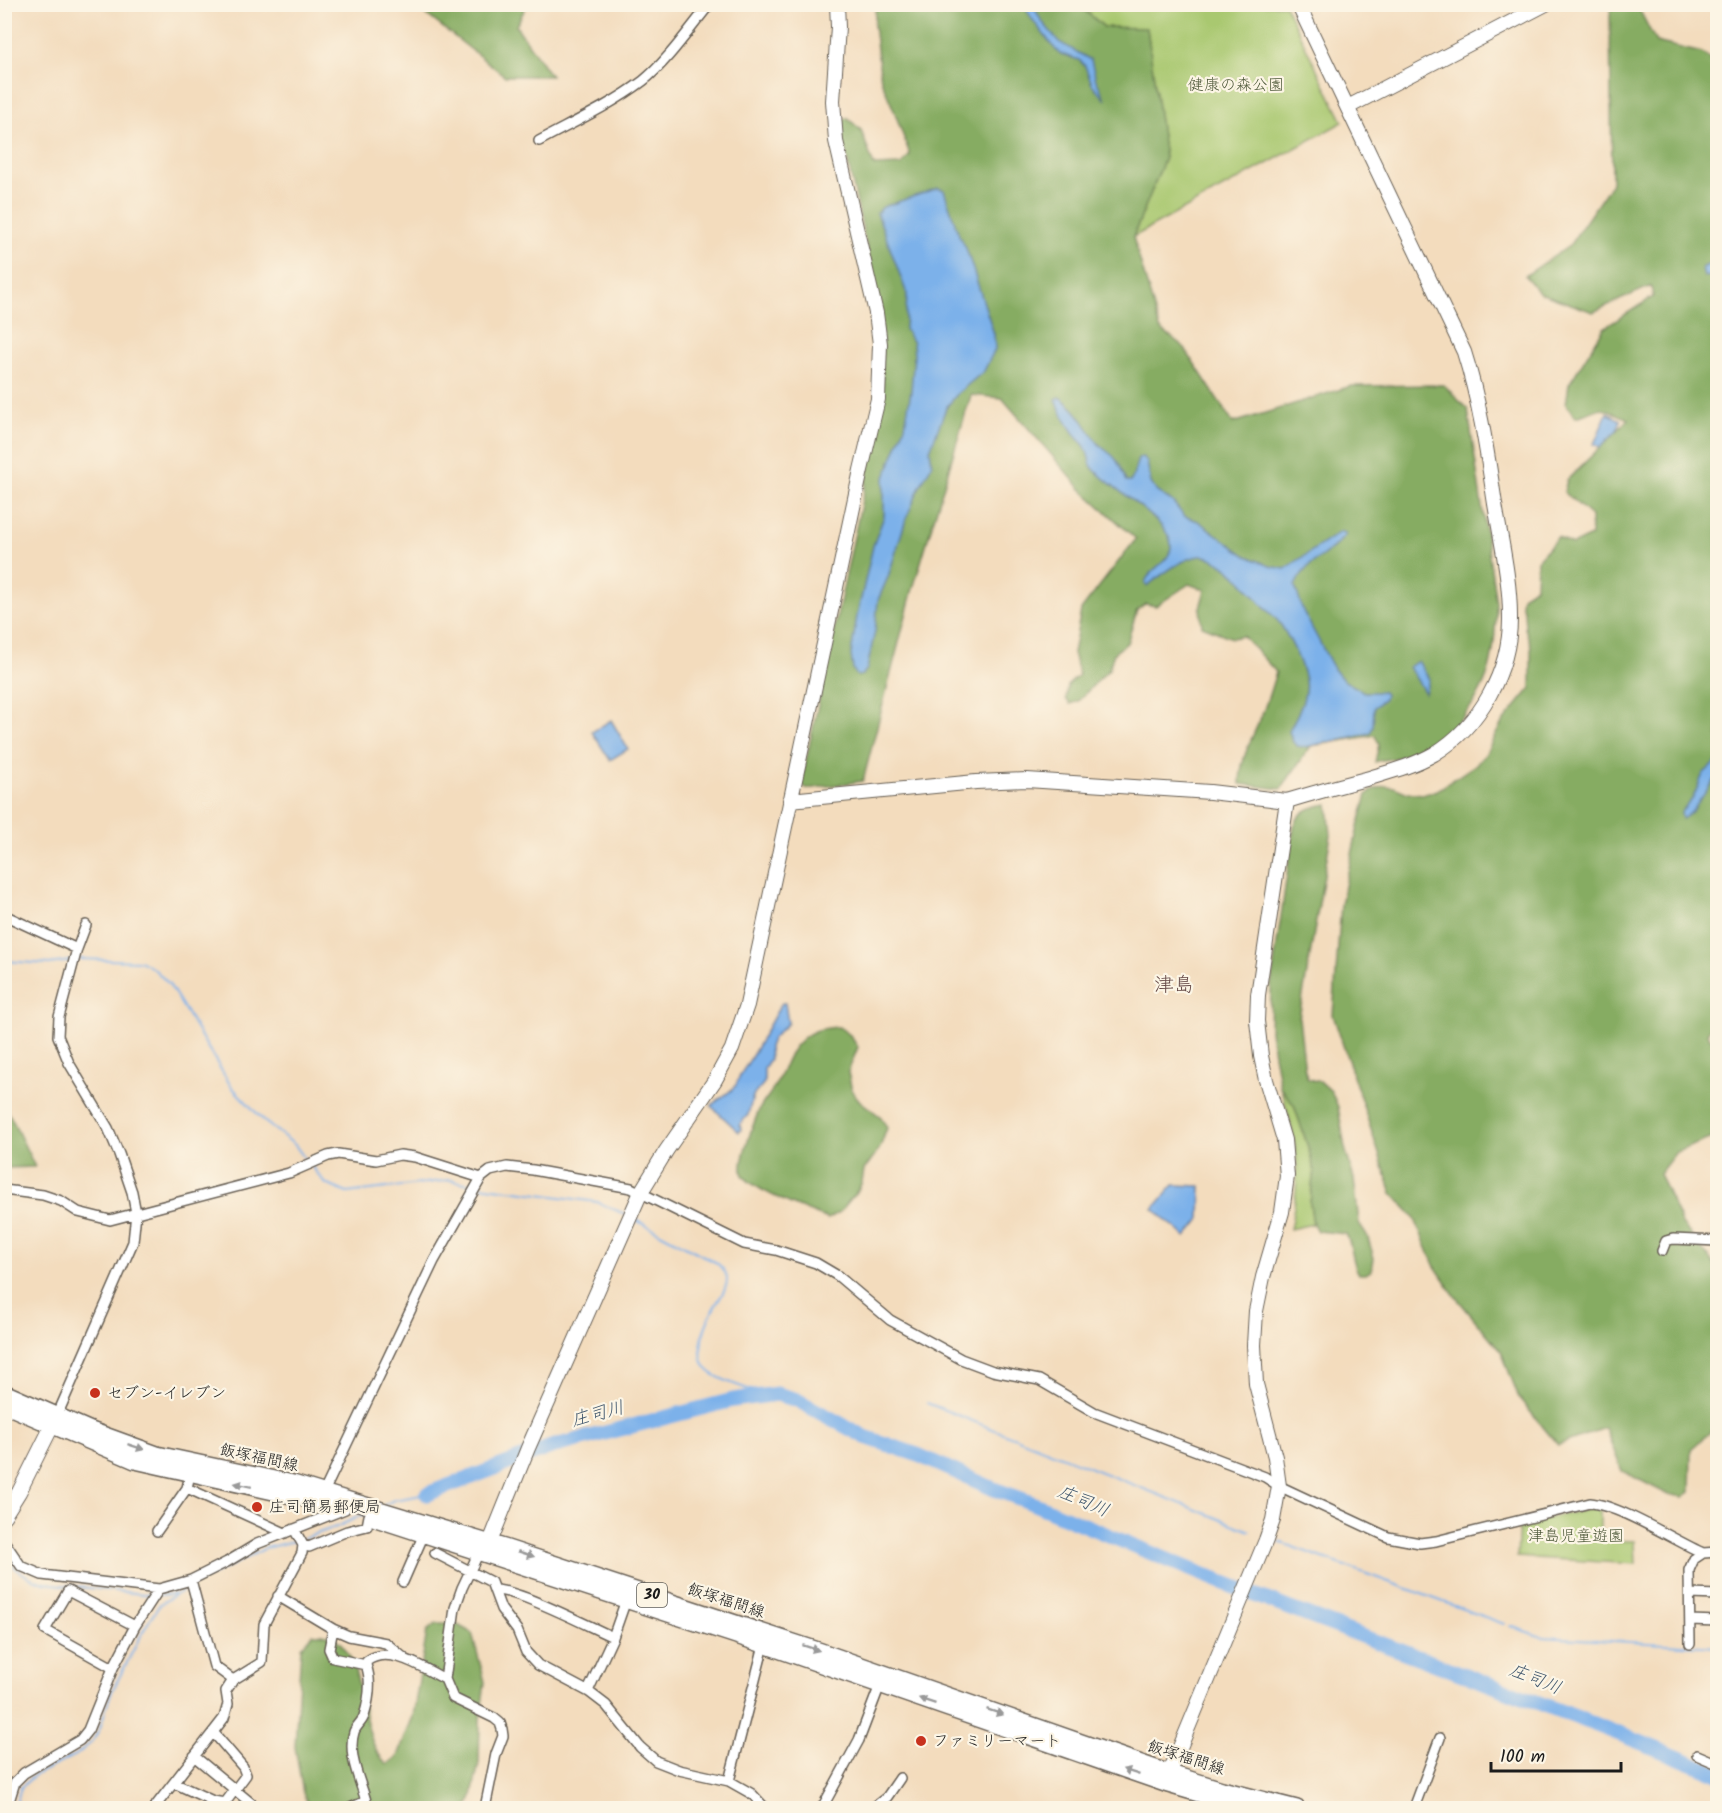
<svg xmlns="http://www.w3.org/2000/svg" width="1722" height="1813" font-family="Kalam,'Klee One',sans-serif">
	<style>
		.green { fill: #a9c870; stroke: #627246; stroke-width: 1.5 }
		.forest { fill: #86ac62; stroke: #51643f; stroke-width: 1.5 }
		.water { fill: #7cb1ea; stroke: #4c6683; stroke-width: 1.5 }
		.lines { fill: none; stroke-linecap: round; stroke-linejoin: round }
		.stream { stroke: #7cb1ea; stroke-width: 2 }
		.river { stroke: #7cb1ea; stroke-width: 15 }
		.street-casing { stroke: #675f54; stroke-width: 12 }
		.secondary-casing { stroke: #675f54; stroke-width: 16 }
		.primary-casing { stroke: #675f54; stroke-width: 18 }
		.street { stroke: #fff; stroke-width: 9 }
		.secondary { stroke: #fff; stroke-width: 14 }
		.primary { stroke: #fff; stroke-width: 15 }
		.oneway { fill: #999 }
		.poi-dot { fill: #c8321e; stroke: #fcf5e5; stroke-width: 2 }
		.labels { text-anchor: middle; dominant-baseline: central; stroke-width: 4.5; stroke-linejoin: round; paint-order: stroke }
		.shield { fill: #fcf5e5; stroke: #5f5d58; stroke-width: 1.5 }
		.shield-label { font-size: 15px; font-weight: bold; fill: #1c1c1c }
		.park-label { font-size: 16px; fill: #4d5839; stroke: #fcf5e5 }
		.poi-label { font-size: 16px; fill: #1c1c1c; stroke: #fcf5e5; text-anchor: start }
		.street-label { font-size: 16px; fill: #1c1c1c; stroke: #fcf5e5 }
		.water-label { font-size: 18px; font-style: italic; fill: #42586e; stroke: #fcf5e5 }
		.quarter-label { font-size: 20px; fill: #664a48; stroke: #fcf5e5 }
	</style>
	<rect width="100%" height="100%" fill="#fcf5e5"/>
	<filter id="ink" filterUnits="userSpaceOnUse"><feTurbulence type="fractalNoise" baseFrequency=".0167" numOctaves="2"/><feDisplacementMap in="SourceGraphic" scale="12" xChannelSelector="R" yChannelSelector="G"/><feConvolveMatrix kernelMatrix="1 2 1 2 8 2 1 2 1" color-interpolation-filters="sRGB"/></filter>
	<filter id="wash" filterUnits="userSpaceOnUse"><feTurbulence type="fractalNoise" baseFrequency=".008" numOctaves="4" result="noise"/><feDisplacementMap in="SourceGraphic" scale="24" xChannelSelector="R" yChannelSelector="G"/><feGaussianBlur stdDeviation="1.35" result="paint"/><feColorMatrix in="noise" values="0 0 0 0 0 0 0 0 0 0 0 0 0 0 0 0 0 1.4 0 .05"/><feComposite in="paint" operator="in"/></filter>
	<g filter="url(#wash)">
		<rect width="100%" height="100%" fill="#f3dcbd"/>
		<path class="green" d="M1082,5h203l58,117 -210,115 32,-79 -18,-129 -43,-2 -21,-19z
			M1280,1087l14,18 15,45 5,20 -4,33 3,21 -23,5c12,-56 8,-88 -10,-142z
			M1590,1509l10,1v30l35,1 1,23 -119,-7 2,-33z"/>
		<path class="forest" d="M414,5h113l-11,21 35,50h-46z
			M876,5h206l1,4 21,18 43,1 18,130 -32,79 27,92 23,17 50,77 118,-37 93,-1 24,25 28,193c0,24 -1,50 -9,73 -13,36 -48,71 -85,81 -9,2 -18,2 -27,5l4,-18 -4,-9 -64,11 -30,43 -41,-5c0,-23 10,-42 19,-62 7,-16 12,-33 17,-50l-33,-36 -11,2 -30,-12 -2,-18 5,-18 -16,-6 -33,22 -11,-2 -8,6 -10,33 -13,10 -5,16 -31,32 -8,3 -4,-5 2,-14 11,-10 -6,-22 8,-43 55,-71 -55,-50 -79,-91 -31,-3 -59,197 -49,189 -56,8 -6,-5 82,-382 -2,-90 -42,-190 8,-4 14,12 13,36 27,-1 9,-10 -15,-42 -14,-33 -7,-54z
			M1612,5h25l19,37 46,11 16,11v949l-11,21 10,13v89l-41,16 -17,22 23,50 35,44v158l-26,23 -1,43 -7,5 -16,-3 -45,-23 -17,-43 -47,17 -39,-47 -18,-47 -46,-55 -21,-31 -20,-48 -22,-24 -59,-178 8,-111 17,-77 9,-32 5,-5 13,-4 9,1 14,6 18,1 13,-5 36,-24 10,-10 17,-32 29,-35v-42l-6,-18 -1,-18 -3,-5 1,-9 14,-9 1,-27 21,-23 14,8 19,-9v-20l-27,-24 3,-12 62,-61 -28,-11 -25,9 -10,-13 3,-20 35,-56 49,-31 -2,-11 -58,26 -53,-19 -15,-17 44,-30 43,-63 -2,-168z
			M1328,804l3,31 -32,183 6,53 3,8 13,3 10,9 7,16 7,41 9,31 5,44 8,12 7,23 -2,12 -6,4h-7c-8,-12 -6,-28 -13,-40l-29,-3 -4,-7 -3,-21 4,-33 -5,-20 -15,-45 -14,-18 -10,-55 1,-47 23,-159c7,-17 17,-19 34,-22z
			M839,1027l11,8 8,12 -10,25 4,19 8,10 21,16 6,11 -7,20 -16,22 -2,12 -4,8 -18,22 -12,7c-18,-7 -76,-29 -85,-44 -6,-11 11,-52 16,-65 4,-8 11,-15 15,-23 10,-16 12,-34 27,-47 12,-11 23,-12 38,-13z
			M4,1103l31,64 -30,1z
			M436,1624h20l16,9 13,49 -5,38 -1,43 -8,37 -4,8h-149l-9,-2 -6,-13 -8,-46 6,-100 12,-13c60,-6 39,106 75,130l10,-8 15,-40 14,-85z"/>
		<path class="water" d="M1024,5h9l8,15 18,22 32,18 5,20 10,20 -14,-16 -7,-18 -6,-6 -18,-6 -6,-5 -23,-30z
			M938,188l6,2 15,45 7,13 28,86 1,15 -11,22 -26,22 -12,15 -16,42 2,15 -12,21 -14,33 -18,58 -10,23 -3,31 -8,38 -5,6 -5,1 -4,-7 -2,-14 6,-39 16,-70 11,-30v-36l21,-54 6,-35 3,-36 -1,-12 -8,-14 2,-35 -30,-81 6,-6z
			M1717,260v15l-13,2 -2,-9z
			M1059,397c19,12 27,31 40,47 4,5 10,8 15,13 6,7 9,16 12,25h4c6,-7 4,-16 9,-24l4,-1 4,5 4,21 6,9 15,9 12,15 14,5 47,34 25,11 15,3 55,-37h3l3,2c-15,22 -39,24 -51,52l8,25 31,58 9,11 21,12h19l2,3 -1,4 -10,8 -1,20 -3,6 -65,14 -8,-1 -4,-4 -4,-11c8,-16 19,-33 16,-51 -4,-19 -14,-39 -24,-55 -5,-8 -13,-13 -19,-20 -12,-15 -38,-47 -59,-49 -17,-1 -43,20 -56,30l-2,-3c4,-15 25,-20 26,-36 2,-26 -64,-60 -79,-80 -3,-5 -3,-12 -6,-18 -1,-4 -5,-7 -8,-10 -9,-12 -18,-27 -22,-40z
			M1607,413l14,7 -4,10 -17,17 -6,-3z
			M1418,661l11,18 -4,14 -16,-26z
			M611,720l17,29 -18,11 -18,-28z
			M1717,761v17c-12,10 -21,35 -35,41l-1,-7 12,-14 10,-24z
			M782,1003h3l3,20 -16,16 -3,8 1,12 -6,9v15l-11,13 -5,19 -8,9 1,6 -2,2 -28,-26c8,-8 18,-12 25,-21 2,-4 3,-9 6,-13 15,-22 26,-47 40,-69z
			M1174,1185l27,1 -1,33 -14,18 -33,-28z"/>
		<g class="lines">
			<path class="stream" d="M79,959l61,2 14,8 15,15 62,102 34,36 30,23 13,18
				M4,961l45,3 21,-3
				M312,1167l14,17 21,9 103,-13 25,5
				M480,1186l117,16 30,13
				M634,1219l83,44c4,4 10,9 10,15 1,12 -11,24 -15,34 -8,15 -19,47 -2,60 12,10 40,17 55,23
				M927,1403l323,128
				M384,1505l10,-5 33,-6
				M304,1538l35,-12 29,-14
				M1279,1542l225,82
				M4,1555c11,16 23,22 40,28l108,12
				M196,1583l70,-35 32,-8
				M158,1595l15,-1
				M1510,1626l32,11 176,10
				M15,1808l6,-21 14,-12 41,-20 16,-13 8,-14 11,-35 35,-67 14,-22 28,-17"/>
			<path class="river" d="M427,1494l124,-47 182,-47 44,-6 20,6 68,37 53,18 76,34 33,12c77,32 153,65 230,95 153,60 309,114 461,178"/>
		</g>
	</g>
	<g filter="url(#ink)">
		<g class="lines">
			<defs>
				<path id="street" d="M539,141c35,-19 72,-36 104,-60 23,-18 48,-54 67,-77
					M4,915l73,34
					M4,1190l39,5 18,6 17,11 32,8 179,-47 39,-17 10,-2 38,6 24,-5 15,2 66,21
					M1662,1251l4,-10 7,-2 45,2
					M56,1418l77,-176 3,-29 -4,-21 -13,-38 -11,-26 -39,-65 -11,-27 1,-19 18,-68 9,-24
					M187,1488l98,45
					M322,1496l112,-235 47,-83 9,-7 17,-4 26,3 98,18 113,56 32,6 40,13 22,13 52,44 71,39 32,12 46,9 55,32 171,65 14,9 109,51 32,6 16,-2 154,-38c29,2 84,37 113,50l15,-1
					M157,1531l30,-43 3,-14
					M4,1541l17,25 21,9 117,14 32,-9 36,-18 30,-18 88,-35
					M303,1545l6,2 38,-16 20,-5 2,-10
					M479,1552l-17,36 -7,20 -10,71 8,19 41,20 6,5 2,6 1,7 -7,18 -11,54
					M435,1553l56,29 10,27 16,21 9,22 12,13 51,27 17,13 34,42 16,14 23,9 50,11 23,13 13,14
					M403,1582l21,-48
					M494,1590c23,-1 94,36 119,47
					M1690,1594l28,1
					M278,1596l55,33 -4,20 4,9 33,7c6,16 3,35 -2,51 -2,6 -8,10 -10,16 -7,22 6,48 12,69l-16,7
					M1690,1620l28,1
					M333,1629l16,7 37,7 18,15
					M1690,1644l-1,-74 5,-11 9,-6
					M366,1665l1,-4c23,-17 57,8 78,18
					M113,1668l-68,-38 23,-39 67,35
					M233,1680l29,-18 2,-38 38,-71 1,-8 -9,-16
					M588,1691l25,-54 13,-37
					M1697,1755l21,9
					M194,1756l63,52
					M729,1781l35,-136
					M174,1783l39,18 12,2 21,-28 -3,-8 -30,-35
					M7,1808l8,-26 9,-9 56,-33 8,-10 25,-62 22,-42 24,-37
					M154,1808l70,-90 4,-14 -2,-13 7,-11 -19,-14 -23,-86
					M822,1808l37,-68 21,-55
					M873,1808l14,-11 13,-19
					M1414,1808l26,-70"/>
				<path id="secondary" d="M1348,107l198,-103
					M790,800l186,-18 51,-2 183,12 77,9 -29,194 -1,26 4,35 5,24 18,60 3,36 -5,36 -19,65 -7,34 -2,34 2,39 19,73 4,29 -6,34 -7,20 -100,241
					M1287,801c26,-8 52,-15 79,-22 23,-7 47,-13 68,-25 46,-28 77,-84 76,-138 0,-37 -9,-75 -15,-112 -8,-52 -15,-102 -31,-152l-166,-348
					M4,1516l15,-24 33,-66
					M486,1552l42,-104 113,-256 25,-41 49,-71 17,-31 15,-44 114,-535 17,-71 2,-55 -4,-31 -40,-172 -3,-40 5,-74 -1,-23"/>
				<path id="primary" d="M4,1392l87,38 66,24 136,29 211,64 317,104 349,122 52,16 75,19
					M4,1405l131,56 201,45
					M376,1519l388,126 401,139 82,24"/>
			</defs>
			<use href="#street" class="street-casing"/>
			<use href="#secondary" class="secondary-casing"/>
			<use href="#primary" class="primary-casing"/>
			<use href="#street" class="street"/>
			<use href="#secondary" class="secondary"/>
			<use href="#primary" class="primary"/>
		</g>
		<defs><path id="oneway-solid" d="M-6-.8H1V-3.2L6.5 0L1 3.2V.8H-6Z" transform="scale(1.5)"/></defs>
		<g class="oneway">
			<use href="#oneway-solid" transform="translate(136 1447) rotate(18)"/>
			<use href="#oneway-solid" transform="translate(243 1485) rotate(-168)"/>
			<use href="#oneway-solid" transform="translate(526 1554) rotate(18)"/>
			<use href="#oneway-solid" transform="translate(811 1648) rotate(18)"/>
			<use href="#oneway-solid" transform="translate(927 1701) rotate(-161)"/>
			<use href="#oneway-solid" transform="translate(995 1712) rotate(19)"/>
			<use href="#oneway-solid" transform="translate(1131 1772) rotate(-161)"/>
		</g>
	</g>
	<g class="poi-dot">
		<circle cx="95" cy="1393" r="6"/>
		<circle cx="257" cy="1507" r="6"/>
		<circle cx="921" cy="1741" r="6"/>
	</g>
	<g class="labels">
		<rect class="shield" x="637" y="1583" width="30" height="24" rx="4.5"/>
		<g class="shield-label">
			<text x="652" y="1595">30</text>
		</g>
		<g class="park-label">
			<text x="1236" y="85">健康の森公園</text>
			<text x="1576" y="1536">津島児童遊園</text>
		</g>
		<g class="poi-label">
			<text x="107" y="1393">セブン-イレブン</text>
			<text x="269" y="1507">庄司簡易郵便局</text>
			<text x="933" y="1741">ファミリーマート</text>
		</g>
		<g class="street-label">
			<text transform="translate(259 1458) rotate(12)">飯塚福間線</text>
			<text transform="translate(726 1601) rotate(18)">飯塚福間線</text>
			<text transform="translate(1186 1758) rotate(18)">飯塚福間線</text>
		</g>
		<g class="water-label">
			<text transform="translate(598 1415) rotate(-15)">庄司川</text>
			<text transform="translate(1083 1502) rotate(23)">庄司川</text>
			<text transform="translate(1535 1680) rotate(22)">庄司川</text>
		</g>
		<g class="quarter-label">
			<text x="1174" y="986">津島</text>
		</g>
	</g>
	<rect width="1722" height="1813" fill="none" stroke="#fcf5e5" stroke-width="24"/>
	<path d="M1491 1762v9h130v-9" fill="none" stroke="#1c1c1c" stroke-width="3"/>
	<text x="1500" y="1762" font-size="18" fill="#1c1c1c" stroke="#fcf5e5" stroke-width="4.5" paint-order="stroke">100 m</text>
</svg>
